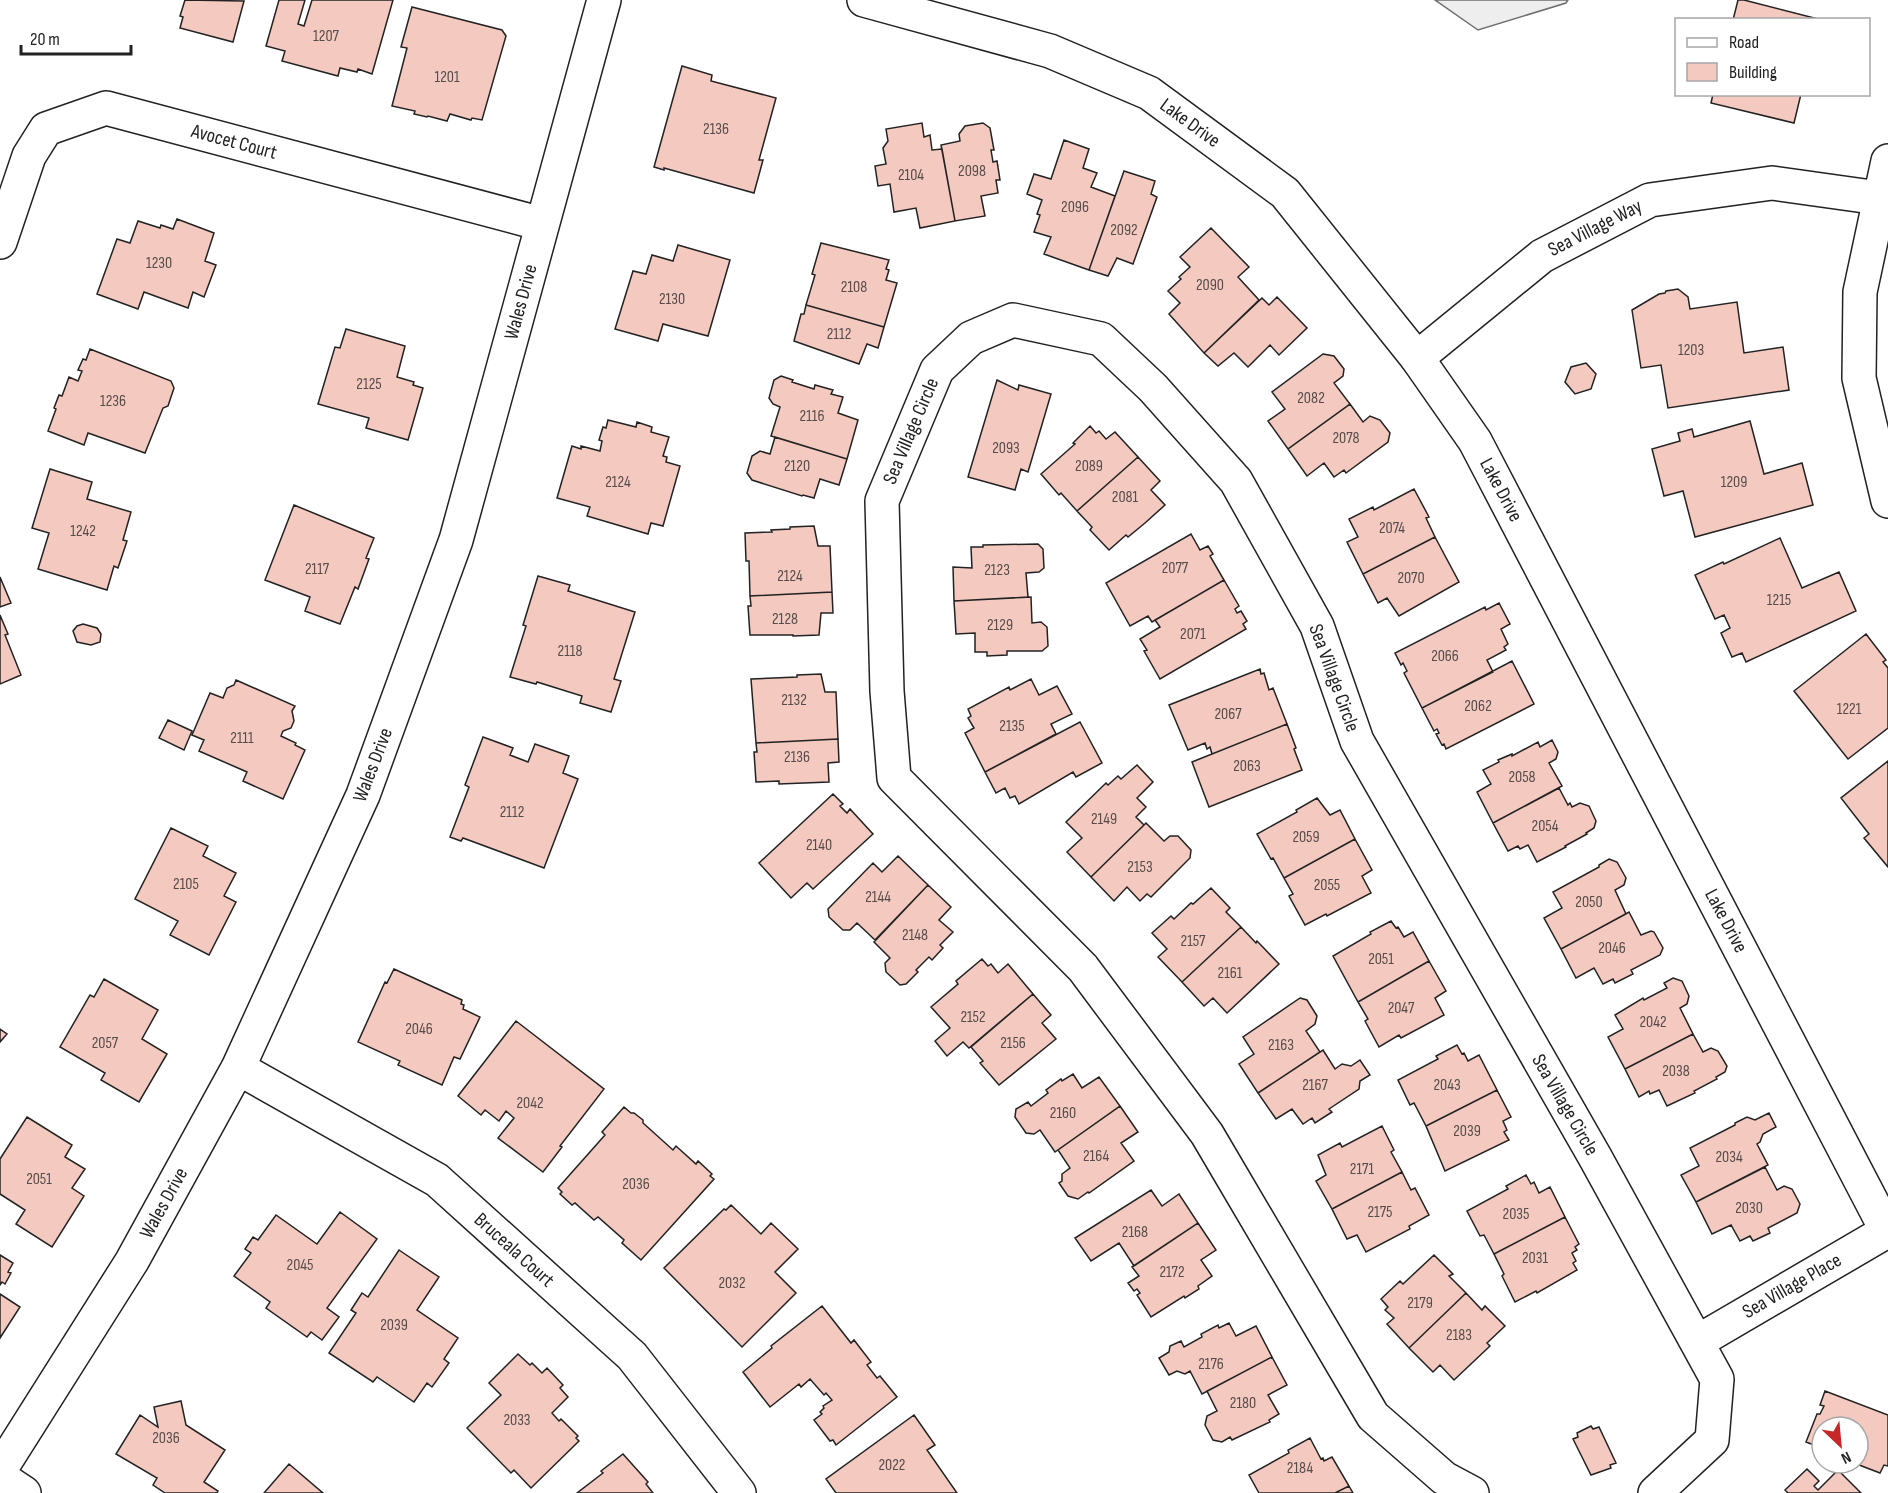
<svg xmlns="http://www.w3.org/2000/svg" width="1888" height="1493" font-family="'Sofia Sans Condensed',sans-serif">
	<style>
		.green { fill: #eee; stroke: #6f6f6f; stroke-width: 1.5 }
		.building { fill: #f3c9c0; stroke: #222; stroke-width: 1.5 }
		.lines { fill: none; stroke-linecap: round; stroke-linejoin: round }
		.minor-casing { stroke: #222; stroke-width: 36 }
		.tertiary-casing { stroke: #222; stroke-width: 36 }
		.minor { stroke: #fff; stroke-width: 33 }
		.tertiary { stroke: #fff; stroke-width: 33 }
		.labels { text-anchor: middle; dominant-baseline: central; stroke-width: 4.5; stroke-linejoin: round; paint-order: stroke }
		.number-label { font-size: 16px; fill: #564c4a }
		.street-label { font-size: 20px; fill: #222; stroke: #fff }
	</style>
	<rect width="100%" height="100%" fill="#fff"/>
	<path class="green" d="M1435,0h133l-2,3 -88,27z"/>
	<path class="building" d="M185,0l59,1 -11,41 -53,-14 3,-11 -3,-1z
		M279,0h26l-7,24 6,2 8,-26h81l-21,74 -14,-5 -1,3 -17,-4 -2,8 -56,-15 3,-10 -19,-5z
		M1738,0h6l78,20h-89z
		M412,7l90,23 4,6 -24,84 -10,-2 -1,2 -21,-6 -3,7 -19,-5 -1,1 -13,-3 1,-3 -23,-5 15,-58 -6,-1z
		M682,66l30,9 -1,6 65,17 -17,62h4l-9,33 -90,-25v2l-10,-3z
		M1713,94h88l-7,29 -83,-20z
		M922,123l2,14 6,-2 2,15 10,-1 13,72 -35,7 -4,-20 -22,4 -4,-28 -12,2 -3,-20 11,-2 -3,-16 5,-7 -2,-12z
		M983,123l7,5 4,22h-3l2,12 4,-1 3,19h-4l2,13 -17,3 4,20 -30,5 -14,-76 19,-4 -1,-7 6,-8z
		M1064,140l25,9 -6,19 14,5 -6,14 24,9 -26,74 -45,-16 7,-17 -17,-5 6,-17 -3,-1 5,-14 -15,-6 7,-20 17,5z
		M1124,171l31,10 -4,13 6,3 -24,67 -16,-6 -9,18 -19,-6z
		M177,219l37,14 -9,28 11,4 -12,32 -11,-5 -5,16 -44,-16 -6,17 -41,-15 20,-55 13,4 8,-22 22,7 1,-3 12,4z
		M1211,228l38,39 -11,10 21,23 -55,53 -35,-39 11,-11 -12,-12 13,-12 -2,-2 11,-10 -10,-10z
		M821,243l68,17 -3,9 3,1 -3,10 11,3 -13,44 -78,-22 9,-30 -3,-1z
		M678,245l52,15 -22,76 -45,-12 -5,17 -43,-12 18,-58 13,3 6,-19 21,6z
		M1678,289l10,8 2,12 47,-7 7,51 39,-6 6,43 -121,18 -7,-43 -20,3 -9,-58 27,-16 6,-1 1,-2z
		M1277,297l30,31 -28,27 -9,-10 -22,22 -14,-14 -16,13 -14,-13 58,-55 7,7z
		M806,305l78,22 -6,21 -11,-4 -8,20 -65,-23 7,-27h3z
		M346,329l59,17 -8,31 17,5 -1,3 10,3 -15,52 -42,-12 3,-10 -51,-14 17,-57 5,1z
		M90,349l81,32 3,7 -6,18 -5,2 -18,45 -57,-20 -4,12 -36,-14 8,-22 -2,-1 5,-13 3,1 7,-19 9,4 4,-10 -4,-1 5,-11 3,1z
		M1323,354l11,2 10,13 -1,7 -9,7 16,21 -62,45 -20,-28 17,-12 -13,-17z
		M1586,363l10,11 -5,15 -16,5 -10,-12 6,-15z
		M781,376l12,4 -1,2 22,7 1,-4 18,5 -2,4 12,3 -5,16 20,7 -11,39 -76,-23 9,-29 -7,-3 -4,-6 5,-18z
		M997,380l21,10 1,-5 32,9 -23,78 -7,-3 -6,21 -47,-13z
		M1350,404l13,18 7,-6 10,4 10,13 -2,9 -42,31 -2,-3 -10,7 -10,-14 -17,13 -19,-27z
		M608,420l28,7 1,-5 15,5 -1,5 18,5 -6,19 4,1 -1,5 14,4 -17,60 -12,-3 -3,11 -61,-18 3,-9 -33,-9 15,-52 9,3v-3l19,5 2,-10 -3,-1 4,-13 3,1z
		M1750,421l14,53 38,-11 11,42 -118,32 -12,-46 -19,5 -12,-47 28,-8 -2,-8 14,-4 2,8z
		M1090,426l6,7 3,-2 7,8 9,-7 23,25 -61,54 -16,-18 -2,2 -18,-21 34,-30 -2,-1z
		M775,437l72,22 -8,26 -19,-6 -6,19 -11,-3 -1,1 -50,-16 -5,-7 5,-17 8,-5 10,3z
		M1138,457l22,24 -9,9 14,15 -20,18 -17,14 -2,-2 -17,15 -19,-20 2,-3 -15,-16z
		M50,469l42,13 -5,17 44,13 -8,28 4,1 -9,27 -4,-2 -7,24 -69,-21 11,-36 -17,-5z
		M1414,489l15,28 -3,1 9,19 -72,37 -16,-32 11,-5 -9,-18 24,-12 1,3z
		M294,505l80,33 -8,20 3,1 -11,30 -3,-2 -15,37 -35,-13 5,-14 -45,-17z
		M814,526l4,20h12l2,46 -82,4 -1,-35h-3l-1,-28 27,-1 -1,-2 19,-1v-2z
		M1191,534l9,16 8,-4 5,8 -3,2 14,24 -72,42 -4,-6 -18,10 -24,-43z
		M1435,537l24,45 -60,34 -12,-18 -9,5 -15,-29z
		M1780,538l22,50 37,-16 17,39 -110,51 -4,-9 -10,4 -11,-24 9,-5 -6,-13 -9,4 -20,-44 28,-13 1,2z
		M1038,544l5,5 1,19 -5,4 -13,1 2,24 -74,4 -1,-34 19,1 -1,-21h12v-2z
		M538,576l32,9 -2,6 67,21 -21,67 7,2 -10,31 -31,-9 2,-7 -45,-14 -1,2 -26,-7 16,-51 -3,-1z
		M0,577l11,26 -11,4z
		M1224,580l15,26 -4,3 2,4 4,-2 6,10 -4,3 3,5 -86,50 -16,-28 3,-1 -7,-11 20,-12 -5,-7z
		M832,592l1,21h-12l-2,22 -26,1v-1h-43l-2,-29h3l-1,-10z
		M1031,597l1,26 9,-1 6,5 1,19 -6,5h-35v4l-20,1v-4h-12v-19l-19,1 -2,-33z
		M1499,603l11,21 -9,5 7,15 -4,3 2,3 -19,10 6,12 -71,36 -18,-35 3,-2 -4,-8 -2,2 -6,-12 90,-46 1,3z
		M0,615l8,19 -3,1 16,40 -21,9z
		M83,624l14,4 4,6 -1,8 -9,3 -14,-3 -4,-11 4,-5z
		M1866,634l20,26 -3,2 5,6v60l-40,31 -54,-68z
		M1512,661l22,43 -88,45 -2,-5 -2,1 -6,-11 3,-1 -2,-4 -3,2 -12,-23z
		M1260,669l1,5 3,-1 5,17 4,-2 14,36 -75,30 -2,-7 -3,2 -2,-6 -17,7 -19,-45z
		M821,674l4,18h11l2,47 -82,4 -5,-64 46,-2v-2z
		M1031,679l8,16 18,-9 15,28 -21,10 5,10 -71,38 -20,-39 9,-5 -6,-10 3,-2 -3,-7 41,-22 1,3z
		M236,680l59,26 -3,5 2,10 -3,7 -8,3 -2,5 15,7 -1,2 10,5 -22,49 -40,-18 4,-9 -48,-21 5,-11 -12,-5 18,-42 13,5 4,-10 7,-3z
		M168,720l24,11 -8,19 -25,-12z
		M1080,722l22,41 -26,14 -3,-5 -54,32 -4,-8 -5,2 -5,-10 -9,5 -11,-21z
		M1287,724l9,24 -2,1 8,21 -93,37 -17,-45z
		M483,737l30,11 -3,7 18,7 7,-18 34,12 -6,17 15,6 -34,89 -81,-30 -2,3 -11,-4 19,-50 -4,-2z
		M838,739l1,23 -11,1 1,19 -50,2v-3l-23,1 -2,-30h3l-1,-9z
		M1552,740l6,12 -2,7 -7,4 13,23 -69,37 -16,-31 14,-8 -8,-14 16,-8 -1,-2 14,-6v2l26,-14 2,5z
		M1888,761v106l-24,-29 5,-4 -28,-36z
		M1137,765l16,17 -16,16 9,9 -10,10 8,8 -53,52 -24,-25 15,-14 -16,-16 40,-39 2,2 10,-9 3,3z
		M1559,788l9,17 2,-2 2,4 8,-4 9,3 7,15 -2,7 -8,5 1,1 -22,12 1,1 -29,15 -9,-17 -8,4 -2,-3 -10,5 -15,-28z
		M833,794l10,10 -3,2 7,7 3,-4 23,25 -60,55 -6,-6 -16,15 -32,-35z
		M1317,798l13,17 10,-5 15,29 -71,39 -11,-20 -2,1 -14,-25 40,-22 -1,-2z
		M1146,823l18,18 6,-5h8l13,14 -1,8 -39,39 -4,-3 -7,7 -13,-14 -13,14 -23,-24z
		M171,828l37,18 -5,10 33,17 -12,23 12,6 -27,53 -39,-20 8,-14 -43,-22z
		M1355,839l17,31 -10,6 9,17 -44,23 -1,-2 -21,11 -16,-29 4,-2 -9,-16z
		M898,856l30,29 -53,55 -18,-17 -7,7h-7l-14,-13 -1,-8 45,-46 9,9z
		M1609,859l8,3 9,16 -2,7 -9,5 11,24 -65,35 -17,-31 18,-10 -9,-16 46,-25v-2z
		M928,885l23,22 -12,13 14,12 -13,13 3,3 -11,12 -3,-3 -13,13 2,2 -12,12 -6,1 -14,-13 -1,-9 5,-5 -16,-16z
		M1211,888l19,20 -4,4 15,15 -59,55 -24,-25 9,-8 -15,-16 19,-17 3,3 17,-16 2,1z
		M1629,912l12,23 10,-4 3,1 9,16 -3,7 -29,15 2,4 -18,9 -2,-4 -10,5 -9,-16 -18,10 -15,-29z
		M1391,921l5,7 2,-1 6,10 9,-5 16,29 -71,41 -25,-46 38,-22 -1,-2z
		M1241,927l15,16 1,-2 22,23 -52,49 -14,-15 -9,8 -22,-24z
		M982,959l6,7 3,-2 7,9 10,-9 25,30 -64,54 -6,-6 -16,14 -12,-15 15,-13 -19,-21 27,-23 -2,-3z
		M1429,961l17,30 -11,7 9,17 -43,23 -2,-3 -20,12 -14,-26 3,-2 -10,-17z
		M394,969l68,31 -1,4 3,1 -1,4 17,8 -20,42 -6,-2 -12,28 -44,-20 2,-4 -42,-19 27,-60 2,1z
		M1673,978l9,3 7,15 -2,8 -7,4 13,26 -68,35 -17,-32 15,-8 -8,-14 28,-17 1,2 23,-12 -3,-5z
		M104,979l54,31 -16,29 25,15 -28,48 -38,-22 4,-7 -45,-26 30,-52 4,2z
		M1033,994l18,21 -9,8 14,16 -57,46 -19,-22 3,-2 -12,-14z
		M1300,998l7,2 10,16 -2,8 -9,7 14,21 -62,41 -19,-29 15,-10 -11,-17z
		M516,1021l88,68 -44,57 2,1 -19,25 -45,-34 16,-20 -8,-7 -7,10 -14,-11 -4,5 -23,-19z
		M0,1029l7,5 -7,8z
		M1693,1034l10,18 8,-4 7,3 9,15 -2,6 -9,5 1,2 -23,12 1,2 -28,13 -8,-16 -9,4 -1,-3 -10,6 -14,-28z
		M1457,1045l5,9 2,-1 4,8 11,-6 18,35 -71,36 -12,-23 -4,2 -12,-25 40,-21 -2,-3z
		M1323,1050l12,19 7,-5 9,2 9,-6 10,15 -10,6 -1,8 -30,20 3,3 -17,11 -3,-5 -9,6 -11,-15 -16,10 -18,-26z
		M1073,1074l9,14 17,-11 21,29 -65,46 -15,-22 -6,4 -8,-1 -11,-16 1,-8 12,-7 3,4 17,-13 -2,-3 15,-11 1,2z
		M1497,1090l14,27 -8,4 4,9 -3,2 5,8 -64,31 -19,-45z
		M1120,1106l18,26 -17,11 13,18 -45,32 -1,-1 -10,7 -10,-3 -9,-13 3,-2v-7l8,-6 -12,-18z
		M624,1107l7,6h3l9,7v3l30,27 3,-4 20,18 2,-3 14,13 -2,2 4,3 -73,81 -19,-17 2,-3 -26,-23 -4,3 -19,-17 -3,2 -12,-11 2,-2 -4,-4 47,-53 -3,-3z
		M1769,1113l7,14 -13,7 -3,8 -3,2 11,21 -72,37 -15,-27 18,-9 -9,-18 45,-23v-2l12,-6 8,3z
		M27,1117l45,28 -7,12 20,12 -13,19 12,8 -32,51 -36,-23 9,-14 -25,-16v-35z
		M1382,1126l12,24 -3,2 11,20 -70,37 -16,-28 10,-6 -8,-20 22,-12 2,4z
		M1765,1167l12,23 7,-4 8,3 8,15 -3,9 -29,15 2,5 -17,8 -3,-5 -10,5 -9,-16 -19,9 -16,-32z
		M1402,1172l9,18 4,-2 14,27 -20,11 1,3 -44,23 -9,-17 -10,4 -15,-30z
		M1526,1175l5,9 3,-2 5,11 11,-6 15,30 -71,37 -10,-19 -4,1 -13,-25 41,-22 -2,-3z
		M1151,1190l11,16 17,-12 19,29 -64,43 -15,-23 -28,18 -16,-23z
		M731,1205l30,29 10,-11 27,26 -23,23 21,21 -54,54 -78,-79 60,-59 2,1z
		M340,1212l37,27 -50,69 12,9 -17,23 -11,-8 -4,5 -41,-29 4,-6 -36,-26 17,-23 -6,-4 8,-12 5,3 18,-25 41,29z
		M1565,1217l14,27 -4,3 2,3 -5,3 4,8 -3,2 4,7 -40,23 -1,-2 -21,11 -13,-26 2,-2 -10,-20z
		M1198,1223l18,27 -15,10 11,16 -14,10 1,3 -14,9 -1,-2 -33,21 -14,-22 3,-2 -3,-4 -3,2 -6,-8 11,-7 -7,-9z
		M399,1250l40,27 -22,33 41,28 -14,21 5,4 -17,24 -5,-4 -13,19 -37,-25 -4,5 -44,-29 27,-40 -5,-3 11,-17 6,4z
		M0,1255l13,8 -5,9 3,1 -6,11 -3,-2 -2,3z
		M1434,1255l19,19 -4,2 17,17 -57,55 -22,-24 7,-6 -9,-8 3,-3 -7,-8 19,-18 3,3z
		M1466,1293l16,17 3,-4 20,20 -18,17 3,3 -36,34 -14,-15 -7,7 -24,-24z
		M0,1294l20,13 -20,31z
		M822,1306l29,37 3,-3 17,22 -4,3 10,13 3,-2 17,21 -61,48 -3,-5 -3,1 -16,-21 8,-6 -2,-2 4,-4 -1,-2 9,-6 -6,-7 -2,2 -14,-16 -9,8 -2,-3 -29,23 -27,-35 29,-24 -1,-2z
		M1229,1323l7,13 20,-10 16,31 -70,37 -12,-23 -5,3 -8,-3 -8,4 -10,-17 10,-6 1,-6 11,-5 3,6 18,-10 -1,-3 17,-9 1,3z
		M518,1354l12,11 2,-2 10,10 5,-5 16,17 -3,3 8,9 -16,16 7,8 2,-2 17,17 -2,2 3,3 -48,47 -17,-18 -3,3 -44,-45 34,-33 -12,-12z
		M1272,1357l15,28 -19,10 11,19 -10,6 1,2 -38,18 -2,-3 -8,5 -9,-2 -8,-15 2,-9 10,-5 -10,-20z
		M1825,1391l63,24v51l-4,-1 -4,8 -26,-10h4v-36h-36v21l-16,-6 11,-28h3l4,-8 -4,-1z
		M181,1401l5,24 39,25 -21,32 14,9 -1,2h-52l-12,-8 4,-7 -41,-24 24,-39 18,12 -4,-20z
		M914,1415l21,30 -8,5 30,43h-121l-10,-14z
		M1591,1426l2,3 6,-2 17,36 -6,2 1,3 -20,7 -18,-36 5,-2 -1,-4z
		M1310,1438l11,21 2,-1 1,3 8,-4 17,29 -14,7h-76l-10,-18 40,-22 -1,-3z
		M623,1454l25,28 -2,2 7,9h-76l26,-20 -2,-2z
		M289,1464l34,29h-59z
		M1807,1469l12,12 -5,5 4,4 20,-20 23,23h-73l-3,-3z
		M1349,1486l4,7h-18z"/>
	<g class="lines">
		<defs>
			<path id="minor" d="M1888,161l-28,131 -1,86 29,123
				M0,242l29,-86 17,-27 60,-21 436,116
				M1417,358l125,-102 108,-56 122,-17 107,15
				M238,1068l199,112 195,176 107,137
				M1697,1342l190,-111
				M0,1470l132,-209 106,-193 125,-273 93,-255 148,-540
				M0,1477l24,16
				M1472,1493l-28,-15 -71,-62 -166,-282 -124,-166 -189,-190 -7,-87 -5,-190 55,-131 34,-32 42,-18 88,19 52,49 83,93 81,145 40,115 238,416 122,222 -5,61 -57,53"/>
			<path id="tertiary" d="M864,0l186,51 99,42 136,100 132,165 58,83 413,792"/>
		</defs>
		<use href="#minor" class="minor-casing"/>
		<use href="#tertiary" class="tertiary-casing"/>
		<use href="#minor" class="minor"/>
		<use href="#tertiary" class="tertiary"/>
	</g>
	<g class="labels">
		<g class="number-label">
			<text x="326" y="36">1207</text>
			<text x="447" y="77">1201</text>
			<text x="716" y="129">2136</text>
			<text x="972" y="171">2098</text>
			<text x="911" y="175">2104</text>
			<text x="1075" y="207">2096</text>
			<text x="1124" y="230">2092</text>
			<text x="159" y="263">1230</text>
			<text x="1210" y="285">2090</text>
			<text x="854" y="287">2108</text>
			<text x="672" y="299">2130</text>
			<text x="839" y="334">2112</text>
			<text x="1691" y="350">1203</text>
			<text x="369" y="384">2125</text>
			<text x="1311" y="398">2082</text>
			<text x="113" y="401">1236</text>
			<text x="812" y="416">2116</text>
			<text x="1346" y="438">2078</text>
			<text x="1006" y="448">2093</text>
			<text x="797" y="466">2120</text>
			<text x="1089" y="466">2089</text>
			<text x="618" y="482">2124</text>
			<text x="1734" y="482">1209</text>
			<text x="1125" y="497">2081</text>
			<text x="1392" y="528">2074</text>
			<text x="83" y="531">1242</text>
			<text x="1175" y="568">2077</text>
			<text x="317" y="569">2117</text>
			<text x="997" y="570">2123</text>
			<text x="790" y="576">2124</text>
			<text x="1411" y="578">2070</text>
			<text x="1779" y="600">1215</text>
			<text x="785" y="619">2128</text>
			<text x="1000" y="625">2129</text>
			<text x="1193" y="634">2071</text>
			<text x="570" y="651">2118</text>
			<text x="1445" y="656">2066</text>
			<text x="794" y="700">2132</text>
			<text x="1478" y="706">2062</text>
			<text x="1849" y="709">1221</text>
			<text x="1228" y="714">2067</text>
			<text x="1012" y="726">2135</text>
			<text x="242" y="738">2111</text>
			<text x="797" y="757">2136</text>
			<text x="1247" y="766">2063</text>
			<text x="1522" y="777">2058</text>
			<text x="512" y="812">2112</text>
			<text x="1104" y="819">2149</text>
			<text x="1545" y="826">2054</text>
			<text x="1306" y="837">2059</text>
			<text x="819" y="845">2140</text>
			<text x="1140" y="867">2153</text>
			<text x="186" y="884">2105</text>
			<text x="1327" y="885">2055</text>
			<text x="878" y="897">2144</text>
			<text x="1589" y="902">2050</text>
			<text x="915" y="935">2148</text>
			<text x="1193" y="941">2157</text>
			<text x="1612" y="948">2046</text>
			<text x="1381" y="959">2051</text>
			<text x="1230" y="973">2161</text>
			<text x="1401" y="1008">2047</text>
			<text x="973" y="1017">2152</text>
			<text x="1653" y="1022">2042</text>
			<text x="419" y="1029">2046</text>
			<text x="105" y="1043">2057</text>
			<text x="1013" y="1043">2156</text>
			<text x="1281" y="1045">2163</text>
			<text x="1676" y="1071">2038</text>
			<text x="1315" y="1085">2167</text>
			<text x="1447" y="1085">2043</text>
			<text x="530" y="1103">2042</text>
			<text x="1063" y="1113">2160</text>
			<text x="1467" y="1131">2039</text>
			<text x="1096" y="1156">2164</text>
			<text x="1729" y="1157">2034</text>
			<text x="1362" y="1169">2171</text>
			<text x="39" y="1179">2051</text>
			<text x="636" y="1184">2036</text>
			<text x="1749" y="1208">2030</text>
			<text x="1380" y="1212">2175</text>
			<text x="1516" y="1214">2035</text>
			<text x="1135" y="1232">2168</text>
			<text x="1535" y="1258">2031</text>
			<text x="300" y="1265">2045</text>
			<text x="1172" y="1272">2172</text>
			<text x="732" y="1283">2032</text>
			<text x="1420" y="1303">2179</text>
			<text x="394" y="1325">2039</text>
			<text x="1459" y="1335">2183</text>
			<text x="1211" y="1364">2176</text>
			<text x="1243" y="1403">2180</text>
			<text x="517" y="1420">2033</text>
			<text x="166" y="1438">2036</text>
			<text x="892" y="1465">2022</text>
			<text x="1300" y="1468">2184</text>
		</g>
		<g class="street-label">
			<text transform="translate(1190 123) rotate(36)">Lake Drive</text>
			<text transform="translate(234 142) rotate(15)">Avocet Court</text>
			<text transform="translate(1595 228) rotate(-27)">Sea Village Way</text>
			<text transform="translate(521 302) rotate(-75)">Wales Drive</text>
			<text transform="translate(911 431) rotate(-67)">Sea Village Circle</text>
			<text transform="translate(1501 490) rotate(62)">Lake Drive</text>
			<text transform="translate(1334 678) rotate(70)">Sea Village Circle</text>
			<text transform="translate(373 765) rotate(-69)">Wales Drive</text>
			<text transform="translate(1726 921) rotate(62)">Lake Drive</text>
			<text transform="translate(1565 1105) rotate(60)">Sea Village Circle</text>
			<text transform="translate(164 1203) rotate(-61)">Wales Drive</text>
			<text transform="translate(514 1250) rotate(42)">Bruceala Court</text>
			<text transform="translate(1792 1286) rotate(-30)">Sea Village Place</text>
		</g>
	</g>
	<rect x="1675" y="18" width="195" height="78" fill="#ffffff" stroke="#a7a7a7" stroke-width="1.5"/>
	<rect x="1687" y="38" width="30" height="9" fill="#ffffff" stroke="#a7a7a7" stroke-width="1.5"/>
	<text x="1729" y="48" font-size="18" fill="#222222">Road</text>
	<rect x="1687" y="63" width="30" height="18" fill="#f3c9c0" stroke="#a7a7a7" stroke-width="1.5"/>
	<text x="1729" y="78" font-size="18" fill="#222222">Building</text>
	<g transform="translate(1840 1445) rotate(154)"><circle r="28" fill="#ffffff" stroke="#a7a7a7" stroke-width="1.5"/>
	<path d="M0-4.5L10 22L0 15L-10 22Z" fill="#c62828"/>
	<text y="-9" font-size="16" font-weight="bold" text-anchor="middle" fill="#222222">N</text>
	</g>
	<path d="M21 45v9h110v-9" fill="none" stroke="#222222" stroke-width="3"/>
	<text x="30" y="45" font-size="18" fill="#222222" stroke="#ffffff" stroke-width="4.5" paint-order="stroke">20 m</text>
</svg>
